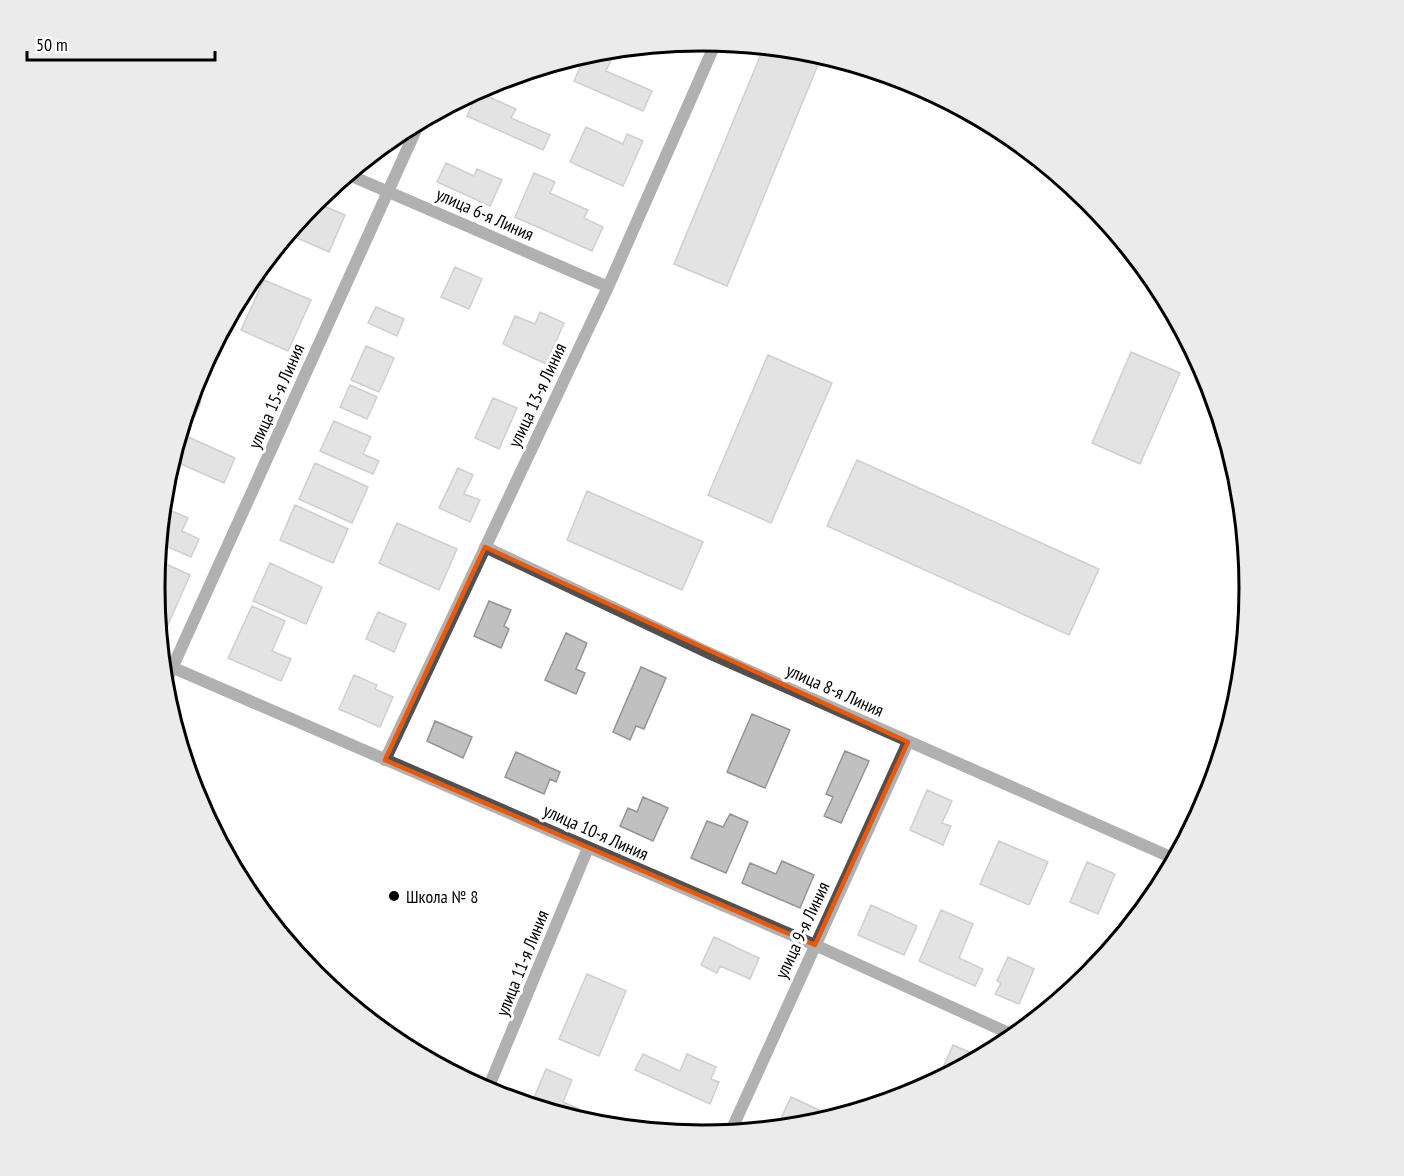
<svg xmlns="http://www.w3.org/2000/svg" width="1404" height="1176" font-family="'PT Sans Narrow',sans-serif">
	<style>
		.building { fill: #c0c0c0; stroke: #949494; stroke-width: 1.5 }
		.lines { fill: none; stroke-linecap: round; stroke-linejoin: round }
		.minor { stroke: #505050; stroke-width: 12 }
		.tertiary { stroke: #505050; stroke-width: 12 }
		.marked { fill: none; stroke: #e8590c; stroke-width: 4.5; stroke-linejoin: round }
		.poi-dot { fill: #000; stroke: #fff; stroke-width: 2 }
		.labels { text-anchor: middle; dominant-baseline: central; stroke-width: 6; stroke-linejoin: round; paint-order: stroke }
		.street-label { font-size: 18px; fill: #000; stroke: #fff }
		.poi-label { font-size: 18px; fill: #000; stroke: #fff; text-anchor: start }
		.rim { fill: none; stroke: #000; stroke-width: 3 }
	</style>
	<rect width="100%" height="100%" fill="#fff"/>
	<path class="building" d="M764,47l45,4 13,4 -95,231 -53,-22z
		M592,52l19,8 -5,11 46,20 -9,20 -69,-30 12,-27z
		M478,92l38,17 -5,9 39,17 -7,15 -76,-34z
		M586,127l37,17 4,-10 16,7 -20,45 -53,-24z
		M446,163l28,13 3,-7 25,11 -12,26 -53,-24z
		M534,173l21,9 -5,11 38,17 -4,8 19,9 -11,24 -77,-34z
		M314,202l31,13 -16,37 -41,-18z
		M455,267l27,12 -13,30 -28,-12z
		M264,280l47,20 -23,51 -47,-21z
		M376,307l28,12 -7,17 -29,-13z
		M540,312l24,11 -18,41 -43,-20 12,-28 20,8z
		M366,346l28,12 -15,34 -28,-12z
		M1131,352l49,21 -40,91 -48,-21z
		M768,355l64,28 -61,140 -63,-28z
		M350,385l27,12 -10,22 -27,-12z
		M190,398l11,4 -15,34 49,22 -11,25 -52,-23z
		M493,398l24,10 -18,41 -24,-11z
		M334,421l37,16 -8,17 16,7 -6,13 -53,-23z
		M857,460l242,109 -30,66 -242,-109z
		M315,463l53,24 -16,36 -53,-24z
		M458,468l15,7 -9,19 16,6 -10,22 -31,-14z
		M587,491l116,51 -21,48 -115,-50z
		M295,505l53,24 -15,34 -53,-23z
		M165,508l23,10 -6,13 17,8 -8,18 -32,-14 3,-28z
		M397,523l60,26 -18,41 -60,-27z
		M157,560l33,15 -23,52 -9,-4 -3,-35z
		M270,563l52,24 -16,37 -53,-23z
		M489,601l22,9 -7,16 5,3 -8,19 -27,-12z
		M252,606l33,15 -13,30 19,8 -10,22 -53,-23z
		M378,612l28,12 -12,28 -28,-13z
		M566,633l21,10 -11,26 9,4 -9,21 -31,-14z
		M641,667l25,11 -22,51 -8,-3 -6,14 -17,-8z
		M354,675l23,10 -2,4 18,8 -13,30 -41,-18z
		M752,714l38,16 -25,58 -38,-16z
		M435,721l37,16 -9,21 -36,-17z
		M845,751l24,10 -28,62 -17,-7 9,-19 -7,-3z
		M516,752l44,20 -4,10 -6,-3 -6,15 -39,-17z
		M927,790l25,11 -10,22 9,3 -8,19 -33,-15z
		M643,797l25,11 -15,33 -33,-15 8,-18 9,4z
		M730,814l18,8 -22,51 -35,-15 16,-37 16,6z
		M999,841l49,21 -19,43 -49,-21z
		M782,861l32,14 -14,33 -58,-25 8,-20 26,11z
		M1087,862l28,12 -17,40 -28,-12z
		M871,905l46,21 -13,29 -46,-20z
		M941,910l32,14 -14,34 24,11 -8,17 -56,-25z
		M714,937l45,21 -9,21 -30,-13 -3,7 -16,-8z
		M1008,957l26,12 -15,35 -24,-10 6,-11 -4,-2z
		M587,974l39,17 -27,65 -40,-17z
		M953,1045l28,12 -35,18 1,-2 -5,-3z
		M643,1054l37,17 7,-17 29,13 -5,12 8,3 -9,22 -75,-34z
		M546,1069l26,11 -9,22 16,7 -4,10 -44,-14z
		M910,1084l10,5 -15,7z
		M791,1097l28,13 -1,4 11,5 -21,6 -31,2z"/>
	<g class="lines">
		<path class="minor" d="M347,174l261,113
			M485,547l226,107 464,205
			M164,686l256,-565
			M385,760l223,-473 108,-245
			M487,1091l101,-243
			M730,1133l178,-391"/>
		<path class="tertiary" d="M162,663l653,282 200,91"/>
	</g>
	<path d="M0 0H1404V1176H0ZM485,547l423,195 -93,203 -430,-185z" fill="#fff" fill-opacity=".55" fill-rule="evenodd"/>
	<path class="marked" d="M485,547l423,195 -93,203 -430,-185z"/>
	<circle class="poi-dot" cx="394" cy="896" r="6"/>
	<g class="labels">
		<g class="street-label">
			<text transform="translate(485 214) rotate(24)">улица 6-я Линия</text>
			<text transform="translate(537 395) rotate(-65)">улица 13-я Линия</text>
			<text transform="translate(276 396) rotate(-66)">улица 15-я Линия</text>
			<text transform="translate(835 690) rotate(24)">улица 8-я Линия</text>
			<text transform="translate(596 832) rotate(24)">улица 10-я Линия</text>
			<text transform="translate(802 930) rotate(-65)">улица 9-я Линия</text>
			<text transform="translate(522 963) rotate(-68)">улица 11-я Линия</text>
		</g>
		<g class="poi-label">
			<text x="406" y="896">Школа № 8</text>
		</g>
	</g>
	<path d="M0 0H1404V1176H0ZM165 588a537 537 0 1 1 1074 0a537 537 0 1 1-1074 0Z" fill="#ebebeb" fill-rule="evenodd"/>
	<path class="rim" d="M165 588a537 537 0 1 1 1074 0a537 537 0 1 1-1074 0Z"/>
	<path d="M27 51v9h188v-9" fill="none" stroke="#000000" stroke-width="3"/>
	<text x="36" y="51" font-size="18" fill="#000000" stroke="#ffffff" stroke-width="4.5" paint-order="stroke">50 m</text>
</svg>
